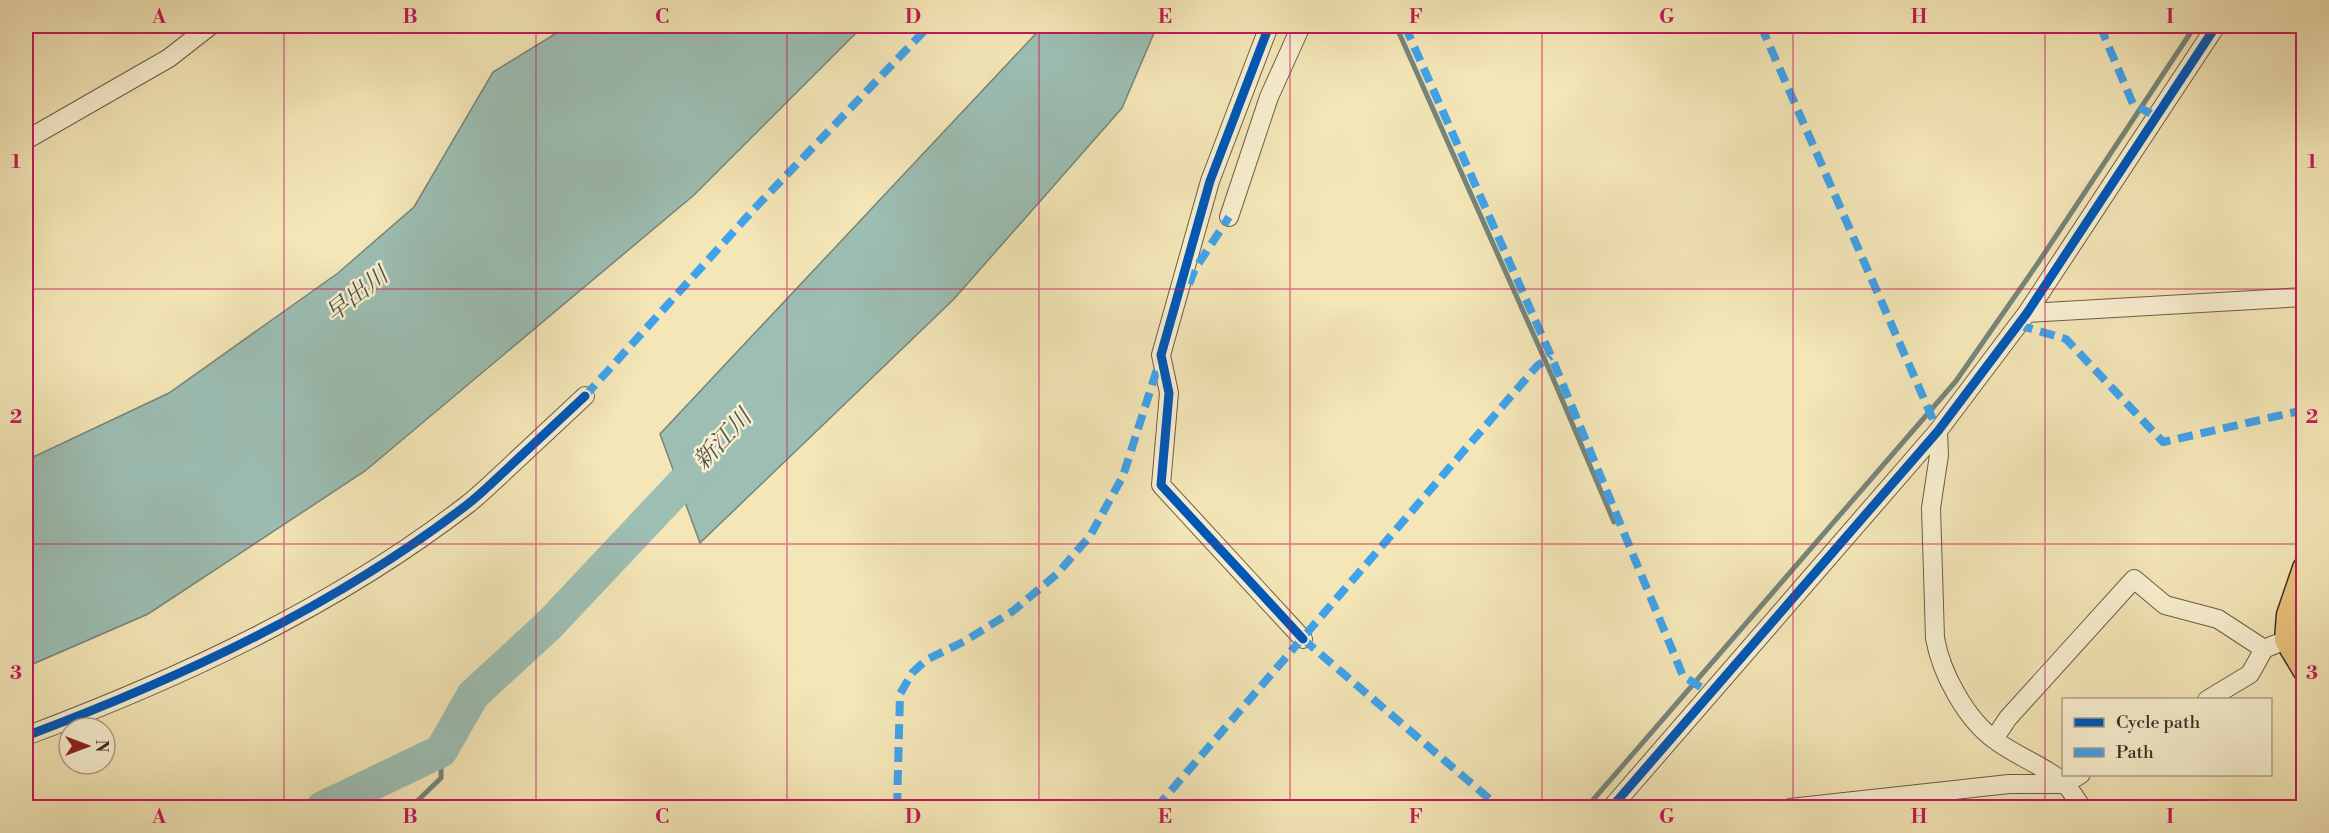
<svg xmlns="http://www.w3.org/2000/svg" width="2329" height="833" font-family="'Libre Bodoni','Noto Serif JP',serif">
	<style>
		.water { fill: #9cbeb3; stroke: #76857a; stroke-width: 1.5 }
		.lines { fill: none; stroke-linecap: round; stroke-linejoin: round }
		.stream { stroke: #76857a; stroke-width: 5 }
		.river { stroke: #9cbeb3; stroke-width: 33 }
		.minor-casing { stroke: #6b5d4a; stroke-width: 20 }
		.major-casing { stroke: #3d2f25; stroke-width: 25 }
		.minor { stroke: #f8efd0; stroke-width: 18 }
		.major { stroke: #eac37c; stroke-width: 22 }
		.quiet { stroke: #3fa3eb; stroke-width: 8; stroke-dasharray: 15 8; stroke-linecap: butt }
		.cycleway-casing { stroke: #f8efd0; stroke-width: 13 }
		.cycleway { stroke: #0057b8; stroke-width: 9 }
		.grid { fill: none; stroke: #c2185b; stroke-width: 1.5; stroke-opacity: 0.55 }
		.labels { text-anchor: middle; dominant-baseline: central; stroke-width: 5; stroke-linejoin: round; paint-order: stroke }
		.water-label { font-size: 24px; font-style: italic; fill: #555348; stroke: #f8efd0 }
		.neatline { fill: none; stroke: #c2185b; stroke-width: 2 }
		.grid-label { font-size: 20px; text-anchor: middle; font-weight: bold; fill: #c2185b }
	</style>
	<rect width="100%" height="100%" fill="#f4e6b7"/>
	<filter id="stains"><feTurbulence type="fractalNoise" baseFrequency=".00333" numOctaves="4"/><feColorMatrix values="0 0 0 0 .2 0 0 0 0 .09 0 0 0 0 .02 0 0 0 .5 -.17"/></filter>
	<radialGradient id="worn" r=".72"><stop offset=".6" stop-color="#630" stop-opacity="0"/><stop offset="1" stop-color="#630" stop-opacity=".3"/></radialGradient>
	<path class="water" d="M568,26h295l-169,169 -329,276 -217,143 -122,53v-201l5,-8 138,-65 169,-120 76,-66 79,-135z
		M1043,26h114l-35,82 -168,191 -254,244 -40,-109z"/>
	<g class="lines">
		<path class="stream" d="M1396,26l156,350 62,146
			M410,808l31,-30v-27
			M1586,808l370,-427 82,-118 157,-237"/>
		<path class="river" d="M322,808l119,-57 32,-56 77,-71 161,-171"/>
		<defs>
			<path id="minor" d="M1269,26l-59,155 -49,174 8,38 -8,92 142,154
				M26,140l143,-82 41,-32
				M1229,217l40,-120 32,-71
				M2027,313l277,-16
				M1938,431l1,24 -8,53 4,130c6,35 31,81 60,102 19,15 56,29 71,45 6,7 11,15 16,23
				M2207,700l43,-26 14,-25 12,-5
				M26,736c155,-58 310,-130 442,-232 14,-11 27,-24 40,-36 26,-24 51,-48 77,-72
				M1994,739l14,-21 126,-139 31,26 53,14 46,30
				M1611,808l327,-377 89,-118 189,-287
				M1790,808l219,-24h56l16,-10"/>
			<path id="major" d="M2304,568l-16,47 -2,25 18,30"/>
		</defs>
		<use href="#minor" class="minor-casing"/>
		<use href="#major" class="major-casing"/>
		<use href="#minor" class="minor"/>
		<use href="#major" class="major"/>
		<path class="quiet" d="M1405,26l146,330 132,320 27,17
			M1761,26l177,405
			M2100,26l33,78 24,13
			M1189,284l6,-15 34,-52
			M2018,325l48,14 97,103 141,-32
			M585,396l170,-188 174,-182
			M1303,639l197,169
			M897,808l3,-114 12,-21 14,-13 39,-19 48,-30 44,-37 33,-38 33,-60 37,-116
			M1156,808l381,-442 14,-10
			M1851,808v-7"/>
		<defs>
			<path id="cycleway" d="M1269,26l-59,155 -49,174 8,38 -8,92 142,154
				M26,736c155,-58 310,-130 442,-232 14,-11 27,-24 40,-36 26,-24 51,-48 77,-72
				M1611,808l327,-377 89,-118 189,-287"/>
		</defs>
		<use href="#cycleway" class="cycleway-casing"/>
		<use href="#cycleway" class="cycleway"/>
	</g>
	<path class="grid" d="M284,26v782M536,26v782M787,26v782M1039,26v782M1290,26v782M1542,26v782M1793,26v782M2045,26v782M26,289h2278M26,544h2278"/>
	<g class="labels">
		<g class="water-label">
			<text transform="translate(357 295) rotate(-38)">早出川</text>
			<text transform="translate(723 440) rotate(-47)">新江川</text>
		</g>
	</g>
	<rect width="2329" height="833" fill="none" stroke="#f4e6b7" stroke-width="66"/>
	<rect x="2062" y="698" width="210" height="78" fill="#f8efd0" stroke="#ada28c" stroke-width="1.5"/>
	<rect x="2074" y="718" width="30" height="9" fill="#0057b8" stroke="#ada28c" stroke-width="1.5"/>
	<text x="2116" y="728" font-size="18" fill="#3d2f25">Cycle path</text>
	<rect x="2074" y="748" width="30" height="9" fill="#3fa3eb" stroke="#ada28c" stroke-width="1.5"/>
	<text x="2116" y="758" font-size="18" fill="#3d2f25">Path</text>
	<g transform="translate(87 746) rotate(90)"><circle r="28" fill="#f8efd0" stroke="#ada28c" stroke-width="1.5"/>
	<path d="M0-4.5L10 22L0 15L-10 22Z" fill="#8f2418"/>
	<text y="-9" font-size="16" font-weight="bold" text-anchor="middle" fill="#3d2f25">N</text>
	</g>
	<rect x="33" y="33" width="2263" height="767" class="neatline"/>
	<g class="grid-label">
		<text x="159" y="23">A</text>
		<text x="410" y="23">B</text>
		<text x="662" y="23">C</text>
		<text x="913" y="23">D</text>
		<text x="1165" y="23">E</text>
		<text x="1416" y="23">F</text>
		<text x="1667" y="23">G</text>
		<text x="1919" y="23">H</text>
		<text x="2170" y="23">I</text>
		<text x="16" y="168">1</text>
		<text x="2312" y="168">1</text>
		<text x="16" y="423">2</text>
		<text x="2312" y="423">2</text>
		<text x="16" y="679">3</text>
		<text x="2312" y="679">3</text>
		<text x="159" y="823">A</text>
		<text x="410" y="823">B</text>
		<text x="662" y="823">C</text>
		<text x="913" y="823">D</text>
		<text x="1165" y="823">E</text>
		<text x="1416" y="823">F</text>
		<text x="1667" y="823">G</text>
		<text x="1919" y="823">H</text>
		<text x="2170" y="823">I</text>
	</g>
	<rect width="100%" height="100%" filter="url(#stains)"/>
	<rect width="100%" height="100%" fill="url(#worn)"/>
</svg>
